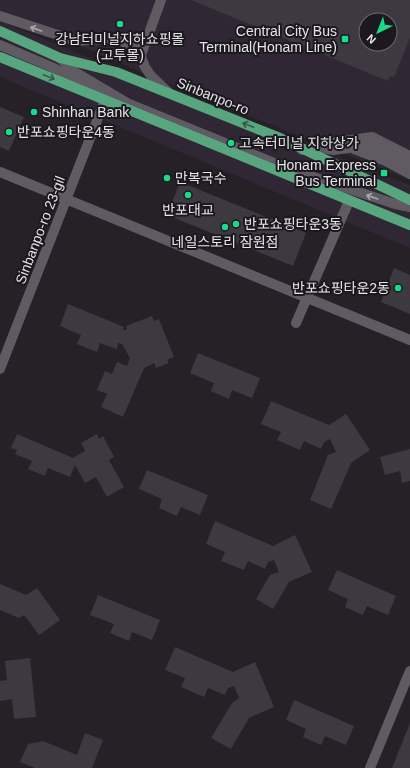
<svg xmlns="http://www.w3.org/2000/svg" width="410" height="768" font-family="Arial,'Noto Sans KR',sans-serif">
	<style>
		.built { fill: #2f2834; fill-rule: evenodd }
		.building { fill: #3d3940; fill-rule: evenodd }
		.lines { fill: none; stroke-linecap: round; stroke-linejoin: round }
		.minor { stroke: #605b62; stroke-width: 10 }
		.major { stroke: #57a67f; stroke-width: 10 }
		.oneway { stroke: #aaa6ac }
		.oneway2 { stroke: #36584a }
		.poi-dot { fill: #1bd988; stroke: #1b181e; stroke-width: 1.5 }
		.labels { text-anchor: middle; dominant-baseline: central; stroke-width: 4; stroke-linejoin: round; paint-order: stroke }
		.poi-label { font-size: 14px; fill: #e6e4e8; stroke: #1b181e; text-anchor: start }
		.street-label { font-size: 14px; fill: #e6e4e8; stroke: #1b181e }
	</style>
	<rect width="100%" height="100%" fill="#252127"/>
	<path class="built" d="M0,0h410v180l-246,-98 -164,-71zM366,20h24v24h-24z
		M0,21l142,59 268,105v63l-410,-171z"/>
	<path class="building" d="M191,0h219v38l-16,39 -4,-1 -2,5zM366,20h24v24h-24z
		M0,107l24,10 -15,34 -9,-4z
		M180,182l126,51 -13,33 -126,-51z
		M394,268l16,7v39l-29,-12z
		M68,304l56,23 -1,4 4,-2 -1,-3 26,-10 2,5 5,-2 15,38 -7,3 2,3 -13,5 -2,-5 -10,5 -21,49 -22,-10 6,-13 -10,-4 8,-19 7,3 5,-12 10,4 3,-8 -8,-14 -4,-1 -1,6 -17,-6 -3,9 -20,-8 4,-9 -21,-9z
		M198,353l62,25 -8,20 -20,-8 -3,9 -18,-8 3,-8 -24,-10z
		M271,401l58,24 17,-11 24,36 -19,13 -20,46 -21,-9 18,-45 8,-3 -6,-13 -6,3 -3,7 -17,-8 -4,9 -23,-10 4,-8 -20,-8z
		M17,434l56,24 12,-7 -4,-8 16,-9 2,5 4,-3 11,21 -5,3 15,27 -17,10 -11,-20 -11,6 -10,-18 -5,12 -22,-9 -3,8 -17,-7 4,-8 -17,-7 2,-4 -6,-2z
		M410,449v32l-8,2 -2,-12 -15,4 -5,-18z
		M147,470l61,25 -8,20 -19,-8 -4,9 -18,-8 3,-9 -23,-10z
		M215,521l58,25 22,-11 17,37 -23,10 -16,27 -17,-10 14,-24 9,-3 -5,-12 -6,2 -3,7 -17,-8 -4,9 -23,-9 4,-9 -19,-8z
		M337,570l59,26 -8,19 -21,-9 -4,9 -18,-8 3,-8 -20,-9z
		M0,584l26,11 11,-7 23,32 -21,15 -15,-20 -5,3 -19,-8z
		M98,595l62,25 -8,20 -20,-8 -3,9 -19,-8 4,-9 -24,-9z
		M175,647l58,25 22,-10 19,45 -25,11 -18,31 -20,-11 21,-35 7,-5 -5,-12 -6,2 -3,7 -17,-7 -4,9 -23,-10 4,-9 -20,-8z
		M30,658l6,59 -22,2 -2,-20 -12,2v-20l7,-1 -2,-19z
		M294,700l60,26 -8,19 -21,-9 -4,9 -18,-8 3,-8 -20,-9z
		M410,723v45h-18z
		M85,733l18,7 -11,28h-57l-15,-6 8,-18 15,-3 34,14z"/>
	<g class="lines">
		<path class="minor" d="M0,16l76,25 38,-3 20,8 5,6 6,15 6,9 17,16
			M0,45l54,23 43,25
			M141,55l20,-55
			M60,58l15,14 54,32 160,65 106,35 15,3
			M322,148l12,2 35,-5 41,21
			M354,149l32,12 24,13
			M302,150l35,-8 35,-5 38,19
			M0,172l410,168
			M296,323l53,-122
			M0,369l105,-269
			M370,768l40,-97"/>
		<path class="major" d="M0,31l60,27 56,14 164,66 130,62
			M0,57l410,168"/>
	</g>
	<defs><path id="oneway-shaft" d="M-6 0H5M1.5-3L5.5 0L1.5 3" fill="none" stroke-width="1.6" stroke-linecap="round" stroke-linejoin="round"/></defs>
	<g class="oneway">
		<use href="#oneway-shaft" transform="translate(36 29) rotate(-161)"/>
		<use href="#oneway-shaft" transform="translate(372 197) rotate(-161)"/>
	</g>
	<g class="oneway2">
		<use href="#oneway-shaft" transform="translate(49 77) rotate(22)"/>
		<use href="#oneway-shaft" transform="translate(248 125) rotate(-158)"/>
	</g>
	<g class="poi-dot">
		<circle cx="120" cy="24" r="4"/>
		<rect x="341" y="35" width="8" height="8" rx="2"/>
		<circle cx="34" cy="112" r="4"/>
		<circle cx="9" cy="132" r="4"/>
		<circle cx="231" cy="143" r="4"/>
		<rect x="380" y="169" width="8" height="8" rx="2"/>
		<circle cx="167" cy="178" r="4"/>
		<circle cx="188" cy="195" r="4"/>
		<circle cx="236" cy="224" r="4"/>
		<circle cx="225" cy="227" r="4"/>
		<circle cx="398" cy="288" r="4"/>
	</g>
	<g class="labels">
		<g class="poi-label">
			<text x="337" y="31" text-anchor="end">Central City Bus<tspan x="337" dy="16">Terminal(Honam Line)</tspan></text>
			<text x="120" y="39" text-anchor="middle">강남터미널지하쇼핑몰<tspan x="120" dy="16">(고투몰)</tspan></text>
			<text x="42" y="112">Shinhan Bank</text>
			<text x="17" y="132">반포쇼핑타운4동</text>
			<text x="239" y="143">고속터미널 지하상가</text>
			<text x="376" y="165" text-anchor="end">Honam Express<tspan x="376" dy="16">Bus Terminal</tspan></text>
			<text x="175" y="178">만복국수</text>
			<text x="188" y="210" text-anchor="middle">반포대교</text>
			<text x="244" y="224">반포쇼핑타운3동</text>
			<text x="225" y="242" text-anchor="middle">네일스토리 잠원점</text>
			<text x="390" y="288" text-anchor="end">반포쇼핑타운2동</text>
		</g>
		<g class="street-label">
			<text transform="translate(213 96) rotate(22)">Sinbanpo-ro</text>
			<text transform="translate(40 230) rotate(-69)">Sinbanpo-ro 23-gil</text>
		</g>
	</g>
	<g transform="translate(378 32) rotate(223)"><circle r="19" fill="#1b181e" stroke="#6c6a6f"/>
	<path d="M0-3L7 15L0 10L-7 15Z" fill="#1bd988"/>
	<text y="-6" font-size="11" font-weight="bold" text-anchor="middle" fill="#e6e4e8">N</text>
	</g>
</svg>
